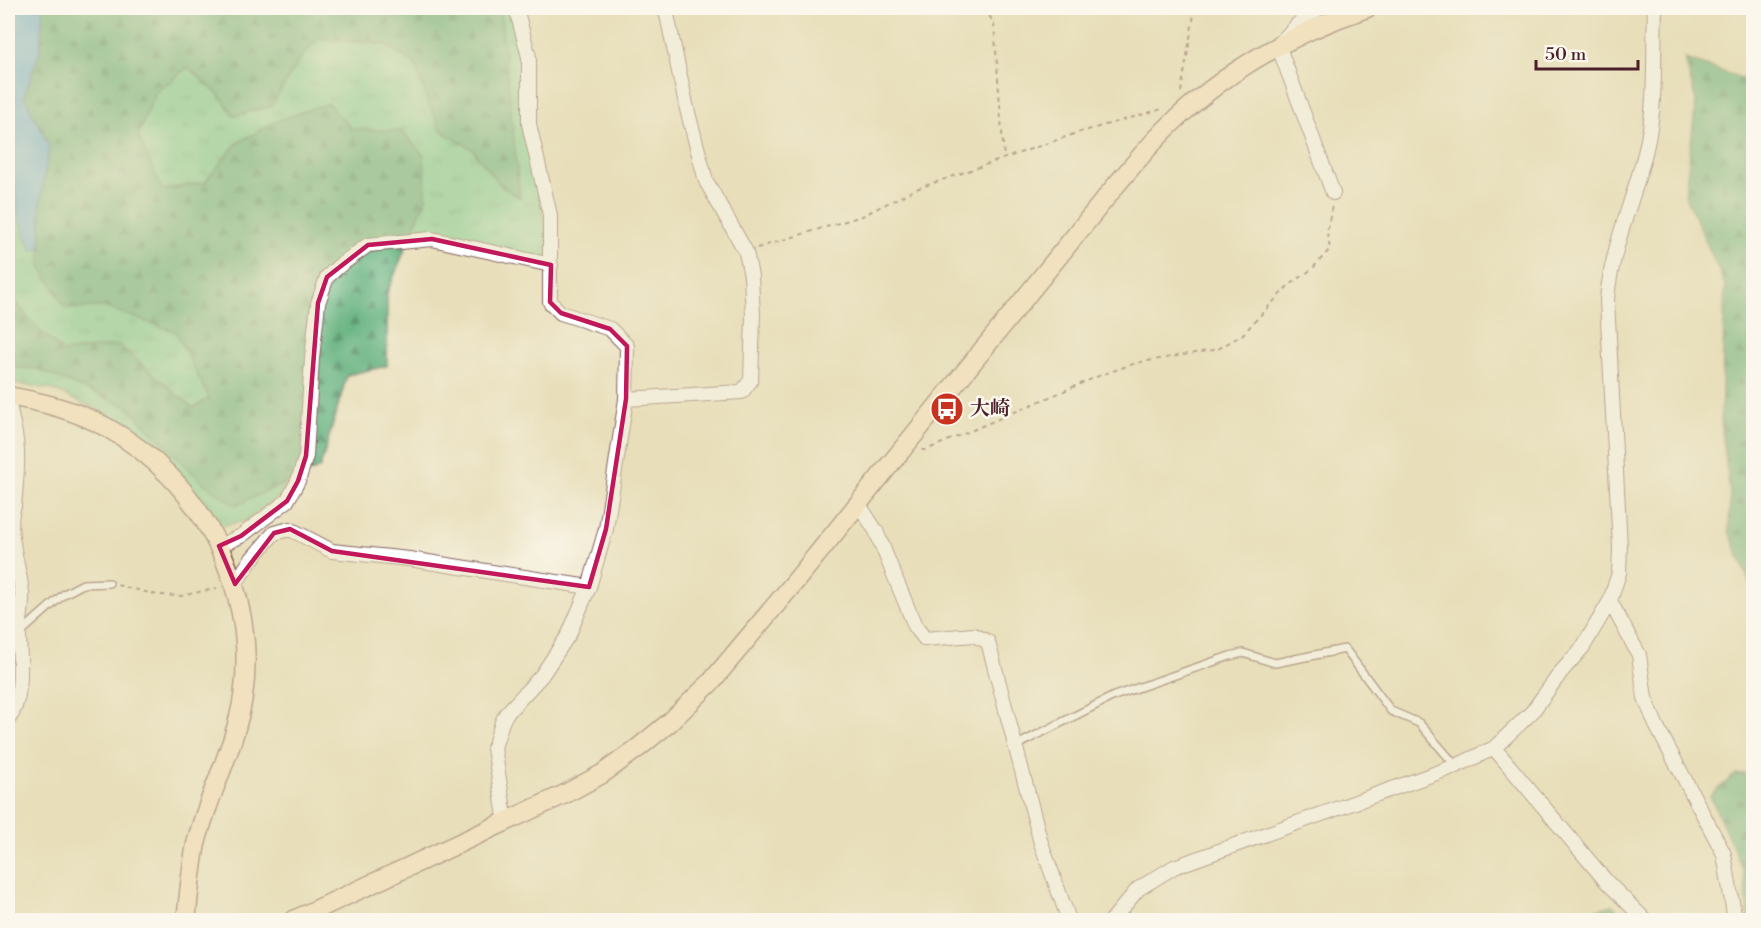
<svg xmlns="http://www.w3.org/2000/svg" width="1761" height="928" font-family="'Libre Bodoni','Noto Serif JP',serif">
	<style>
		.grass { fill: url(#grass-tufts); stroke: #60765f; stroke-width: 1.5 }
		.forest { fill: url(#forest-firs); stroke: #556854; stroke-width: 1.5 }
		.water { fill: #65aedd; stroke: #586684; stroke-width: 1.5 }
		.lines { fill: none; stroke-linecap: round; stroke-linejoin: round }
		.lane-casing { stroke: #81625d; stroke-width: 10 }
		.street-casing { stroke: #81625d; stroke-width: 16 }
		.secondary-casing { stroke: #81625d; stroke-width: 21 }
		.path { stroke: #81625d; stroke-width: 2; stroke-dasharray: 4.5 4.5; stroke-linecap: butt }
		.lane { stroke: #fff; stroke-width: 7 }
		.street { stroke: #fff; stroke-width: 14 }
		.secondary { stroke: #fce5c4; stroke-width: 18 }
		.marked { fill: none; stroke: #c2185b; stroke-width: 4.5; stroke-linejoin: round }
		.labels { text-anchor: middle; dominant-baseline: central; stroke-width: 5; stroke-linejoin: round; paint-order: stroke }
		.poi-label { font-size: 20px; font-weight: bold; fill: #4a1f2b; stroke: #fbf7ec; text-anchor: start }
	</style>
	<defs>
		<pattern id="grass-tufts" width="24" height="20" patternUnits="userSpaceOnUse" patternTransform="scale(1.5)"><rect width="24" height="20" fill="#75cd93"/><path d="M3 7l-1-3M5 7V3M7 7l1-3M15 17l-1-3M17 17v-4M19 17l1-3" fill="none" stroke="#62a678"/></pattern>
		<pattern id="forest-firs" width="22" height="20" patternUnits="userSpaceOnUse" patternTransform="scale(1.5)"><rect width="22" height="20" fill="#60b07d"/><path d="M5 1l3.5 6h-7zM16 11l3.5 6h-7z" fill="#518f67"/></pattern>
	</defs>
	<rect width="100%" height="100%" fill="#fbf7ec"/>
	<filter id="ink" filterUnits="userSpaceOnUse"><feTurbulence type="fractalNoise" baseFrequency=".0167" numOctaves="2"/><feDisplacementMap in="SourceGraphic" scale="12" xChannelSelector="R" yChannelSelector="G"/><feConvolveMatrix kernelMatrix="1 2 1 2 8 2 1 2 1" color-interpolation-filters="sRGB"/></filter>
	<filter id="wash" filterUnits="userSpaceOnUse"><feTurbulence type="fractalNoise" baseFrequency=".008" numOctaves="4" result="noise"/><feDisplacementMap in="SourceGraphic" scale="24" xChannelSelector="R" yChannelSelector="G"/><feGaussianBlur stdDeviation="1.35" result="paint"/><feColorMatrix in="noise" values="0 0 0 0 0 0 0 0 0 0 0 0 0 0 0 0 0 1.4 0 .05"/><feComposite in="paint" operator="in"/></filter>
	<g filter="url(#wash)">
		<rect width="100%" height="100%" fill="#e8deb9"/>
		<path class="grass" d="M8,8h508l13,49v67l22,141 -152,-39 -104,228 -13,40 -37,27 -26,5 -35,-49 -42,-42 -35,-21 -56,-25 -43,-6z"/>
		<path class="forest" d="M43,8h457l20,190 -18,-11 -30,-38 -29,-17 -15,-29 -13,-39 -30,-19 -65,-7 -18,18 -31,50 -37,10 -13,-19 -33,-30 -33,26 -17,43 24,54 43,-8 32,-39 42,-23 49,-17 24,26 50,2 22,25 2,42 -39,95v73l-40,9 -27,93 -85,37 -31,-21 -76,-77 -91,-38 -29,-2 1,-75 21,29 33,31 56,-7 74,63 16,-10 -33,-66 -71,-25 -40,1 -24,-42 -1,-63 9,-57 -25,-50 16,-45z
			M1685,59l68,23v509l-24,-60 1,-37 -9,-72 4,-137 -40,-91 11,-93z
			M1753,773l1,147h-5l-6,-50 -33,-74 26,-22z
			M1612,905l17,15h-68z"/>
		<path class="water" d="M8,8h35l-3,43 -16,45 25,50 -9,57 1,44 -9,3 -13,-32 -11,-74z"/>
	</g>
	<g filter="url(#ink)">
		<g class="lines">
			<defs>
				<path id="lane" d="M21,632l43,-38 19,-10 26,-1
					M1015,746l99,-50 116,-40 13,-3 32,10 70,-14 46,62 28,12 37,43"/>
				<path id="street" d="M1319,8l-21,16 -20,21 55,148
					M626,399l116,-7 9,-12 2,-63 -2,-41 -5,-24 -40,-71 -19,-72 -20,-94 -4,-7
					M858,503l18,28 39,95 10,13 49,-4 14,7 53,201 28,77
					M219,546l22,-10 46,-35 11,-20 8,-25 6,-98 6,-55 9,-26 12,-11 29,-21 64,-6 119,26
					M235,584l16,-24 23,-27 16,-4 42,22 77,8 180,28
					M1610,601l29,54 6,43 11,27 68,129 11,66
					M8,720c16,-22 12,-59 11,-85 0,-14 4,-28 3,-42 -2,-24 -17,-64 -8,-87 2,-25 6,-52 0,-77 -2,-11 -5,-21 -6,-33
					M1494,748l112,133 39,39
					M506,823l-12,-75 8,-26 4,-8 36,-39 27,-41 20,-47 17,-58 20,-130 1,-53 -17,-17 -49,-16 -11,-11v-87l-21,-91v-67l-13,-49
					M1112,920l26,-31 36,-22 282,-101 38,-18 38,-36 29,-40 22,-25 27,-46 9,-28 1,-26 -13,-247c4,-52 27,-100 39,-151 11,-46 7,-95 9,-141"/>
				<path id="secondary" d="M8,396c34,6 67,14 98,31 95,52 153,163 137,270 -8,52 -35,97 -47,147 -5,25 -7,51 -10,76
					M294,920l271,-126 37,-20 36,-26 32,-26 41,-40 83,-99 323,-399c18,-21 35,-42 55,-61 55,-53 123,-91 195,-115"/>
			</defs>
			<use href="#lane" class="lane-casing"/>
			<use href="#street" class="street-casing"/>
			<use href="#secondary" class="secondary-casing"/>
			<path class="path" d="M985,8l9,16 10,135
				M1181,92l14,-84
				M757,248l105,-32 54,-27 161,-56 85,-24
				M922,450h4l175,-75 35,-12 82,-14 24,-14 45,-48 25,-18 18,-20 -3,-16 5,-28
				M117,585l41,10 23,1 36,-8"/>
			<use href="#lane" class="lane"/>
			<use href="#street" class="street"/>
			<use href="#secondary" class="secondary"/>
		</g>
	</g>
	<path d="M0 0H1761V928H0ZM432,239l119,26 -1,37 11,11 49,16 17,17 -1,53 -20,130 -17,58 -257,-36 -42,-22 -16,4 -39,51 -16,-38 22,-10 46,-35 11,-20 8,-25 12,-153 9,-26 41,-32z" fill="#e8deb9" fill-opacity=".55" fill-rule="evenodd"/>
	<path class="marked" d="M432,239l119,26 -1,37 11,11 49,16 17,17 -1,53 -20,130 -17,58 -257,-36 -42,-22 -16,4 -39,51 -16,-38 22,-10 46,-35 11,-20 8,-25 12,-153 9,-26 41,-32z"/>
	<defs>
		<symbol id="bus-disc" viewBox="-11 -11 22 22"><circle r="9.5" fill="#c8321e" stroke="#fbf7ec"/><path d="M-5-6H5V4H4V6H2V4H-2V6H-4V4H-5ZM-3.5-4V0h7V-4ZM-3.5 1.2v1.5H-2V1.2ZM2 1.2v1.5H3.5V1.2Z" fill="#fff"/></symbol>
	</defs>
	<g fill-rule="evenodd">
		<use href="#bus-disc" x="928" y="390" width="38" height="38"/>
	</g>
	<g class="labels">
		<g class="poi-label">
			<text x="970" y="409">大崎</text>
		</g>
	</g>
	<rect width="1761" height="928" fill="none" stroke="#fbf7ec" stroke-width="30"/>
	<path d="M1536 60v9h102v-9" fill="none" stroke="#4a1f2b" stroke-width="3"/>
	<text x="1545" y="60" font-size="18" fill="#4a1f2b" stroke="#fbf7ec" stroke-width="4.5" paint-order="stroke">50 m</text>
</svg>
